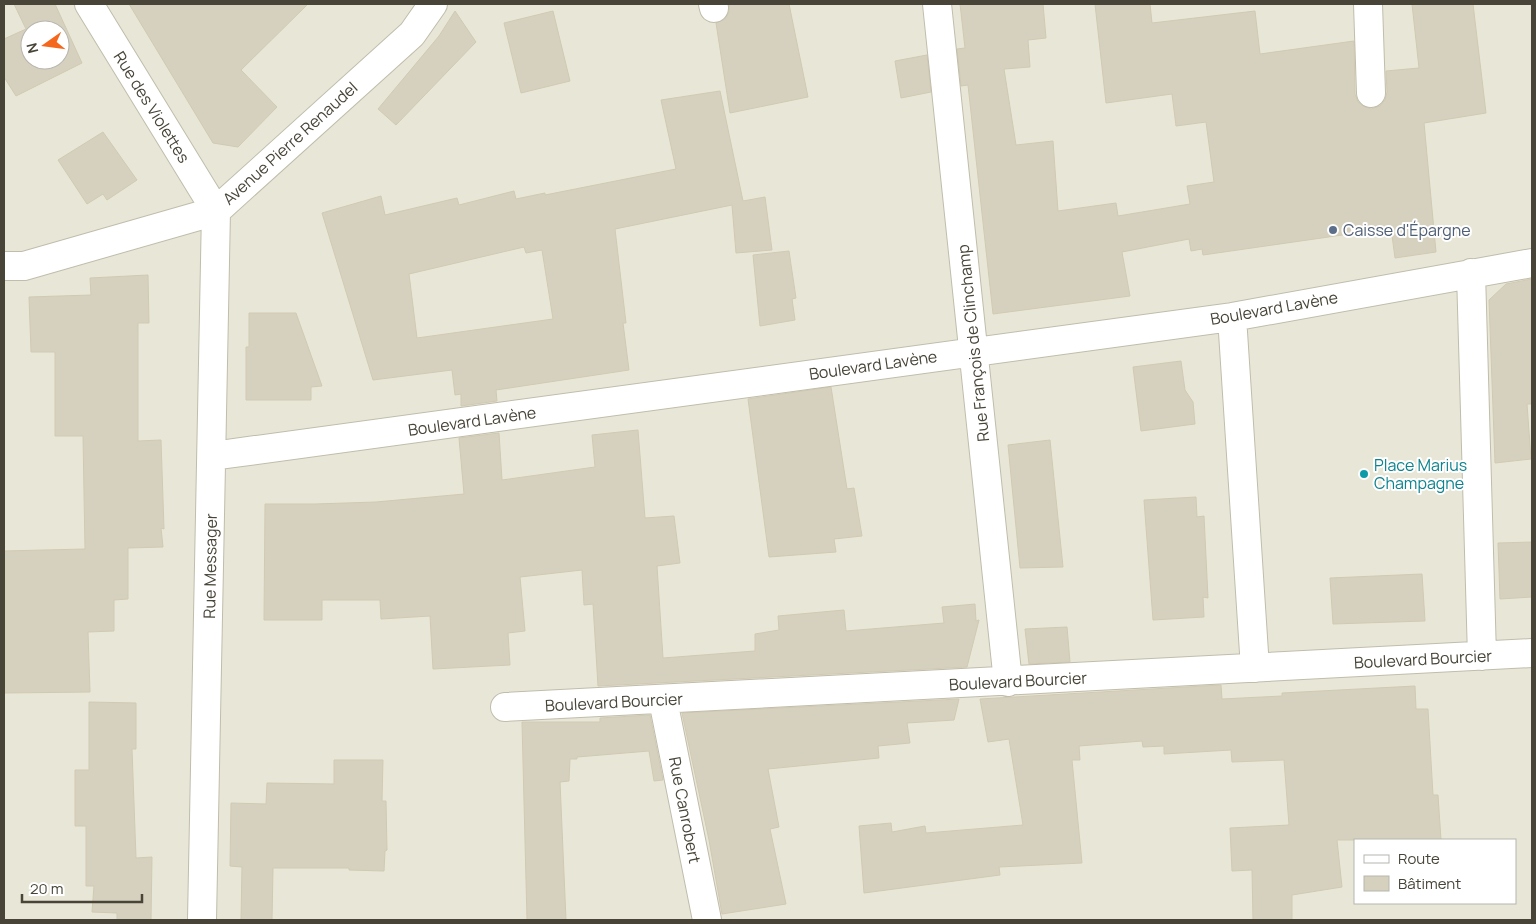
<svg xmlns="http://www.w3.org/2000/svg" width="1536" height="924" font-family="Manrope,sans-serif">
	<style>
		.residential { fill: #e8e6d7; fill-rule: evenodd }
		.building { fill: #d6d1bf; stroke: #d1cab2; fill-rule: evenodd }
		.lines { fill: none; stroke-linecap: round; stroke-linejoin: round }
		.minor-casing { stroke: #c0bdac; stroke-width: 30 }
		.minor { stroke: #fff; stroke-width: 28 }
		.service-dot { fill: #5c6f8a; stroke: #fff; stroke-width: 2 }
		.culture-dot { fill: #0f9aa8; stroke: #fff; stroke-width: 2 }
		.labels { text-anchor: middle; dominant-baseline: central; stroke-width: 4; stroke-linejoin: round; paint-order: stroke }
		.street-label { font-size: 16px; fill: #484538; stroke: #fff }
		.service-label { font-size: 16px; fill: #4e5e75; stroke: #fff; text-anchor: start }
		.culture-label { font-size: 16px; fill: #0d838f; stroke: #fff; text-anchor: start }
	</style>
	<rect width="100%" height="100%" fill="#f4f3e9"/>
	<path class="residential" d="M4,4h1528v916h-1528zM30,30h30v30h-30zM1355,840h160v63h-160z"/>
	<path class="building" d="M14,4h41l27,59 -66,33 -12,-19v-38l22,-10zM30,30h30v30h-30z
		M129,4h179l-67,66 36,37 -39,40 -25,-4z
		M729,4h60l19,93 -78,16 -14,-90 9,-4 4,-7z
		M960,4h83l3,34 -18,2 2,27 -26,2 12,76 37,-4 5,70 58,-8 2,13 72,-12 -3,-18 27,-4 -8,-60 -30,4 -4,-32 -66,9 -11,-99h55l2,19 103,-12 5,43 94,-13 1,53 3,8 5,4 8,3 9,-3 5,-6 2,-8 -1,-21 33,-3 -7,-64h61l13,109 -62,10 12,129 -41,6 -4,-30 -188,27 -1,-6 -11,2 -2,-12 -67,13 8,44 -137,18 -25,-229 -7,1 -4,-37 8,-1z
		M455,11l21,31 -80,83 -18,-16 61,-73z
		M553,11l17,70 -49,12 -17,-70z
		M927,55l4,37 -30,6 -6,-37z
		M720,91l23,110 22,-4 7,53 -36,3 -4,-48 -117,24 11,94h-3l6,47 -133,20 1,11 -36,5v-12l-6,1 -3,-25 -79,10 -51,-167 59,-17 4,19 72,-17 2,7 55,-14 2,8 29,-6v2l131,-26 -15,-69zM524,247l2,6 16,-3 11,69 -136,19 -8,-64z
		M103,132l34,48 -30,20 -4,-6 -16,10 -29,-44z
		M789,251l7,47 -4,1 3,21 -35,6 -7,-71z
		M148,275l1,48h-11v118l23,-1 3,89 -3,-1 2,19 -35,1v51l-14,1v31l-26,1 2,60 -86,1v-142l81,-2 -2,-113h-28v-84h-24l-2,-55 62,-2 -1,-17z
		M1532,279v125h-5l4,55 -36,4 -6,-163 17,-16z
		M249,313h47l26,73 -11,1v13h-65v-53h3z
		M1181,361l4,29 8,12 2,22 -54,7 -8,-64z
		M831,387l16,102 7,-1 8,48 -28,3 2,13 -67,5 -21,-158z
		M638,430l7,88 29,-2 6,47 -23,3 6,92 92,-7v-17l24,-4 -1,-14 66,-6 2,21 98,-8 -2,-16 33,-3 1,17 3,-1 -12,47 -369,19 -5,-82 -9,1 -2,-35 -62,7 5,54 -17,2 2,32 -77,4 -3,-53 -49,3 -1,-19h-58v20h-58l1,-116h50l61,-2 88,-8 -5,-56 40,-5 3,47 93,-13 -3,-32z
		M1050,440l13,127 -43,1 -12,-123z
		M1196,497l1,20 7,-1 4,82 -5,-1 1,20 -51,3 -9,-120z
		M1532,542v55l-32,2 -2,-56z
		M1422,574l3,47 -92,3 -3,-46z
		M1067,627l3,35 -41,2 -4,-35z
		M1221,685l1,14 60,-3v-3l133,-7 1,23h12l5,86h5l3,45h-104l5,47 -50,8v25h-39l-1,-50 -20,1 -2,-43 59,-3 -5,-65 -52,2 -1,-12 -67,4v-8l-21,1 -1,-6 -63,5 1,14h-8l10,103 -83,4 1,8 -136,18 -5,-67 32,-3 1,9 33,-6 1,7 97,-8 -14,-86 -21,3 -8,-43z
		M959,699l-5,21 -47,3 3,20 -32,3 1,12 -111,11 11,58 -9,2 16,75 -64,10 -13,-74 -27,-127z
		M89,702l47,1v46h-4l4,109 16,-1 -1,63h-34v-7l-25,-1 2,-26h-8v-60h-11v-56h14z
		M650,715l13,65 -9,1 -5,-30 -72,6v2h-7l-1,22 -9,1 6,138h-39l-5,-198h78v-4z
		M334,760h49l-1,41h4l1,49 -2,1 -1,20 -35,-1v-2h-76l-1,52h-31l1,-53 -12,-1 1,-63 35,1 1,-21 67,1z"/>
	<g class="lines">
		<defs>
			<path id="minor" d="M89,4l127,207 -14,709
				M713,4l1,4
				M937,4l71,678
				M1368,4l3,89
				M4,266h20l192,-55 196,-177 21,-30
				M1471,273l11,383
				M1232,317l23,351
				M212,456l1020,-139 300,-54
				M663,700l44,220
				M505,707l1027,-54"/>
		</defs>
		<use href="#minor" class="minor-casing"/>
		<use href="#minor" class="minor"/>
	</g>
	<circle class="service-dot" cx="1333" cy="230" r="5"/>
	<circle class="culture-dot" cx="1364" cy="474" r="5"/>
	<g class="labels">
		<g class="street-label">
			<text transform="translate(152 107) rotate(58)">Rue des Violettes</text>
			<text transform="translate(290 143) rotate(-42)">Avenue Pierre Renaudel</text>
			<text transform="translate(1274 308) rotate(-10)">Boulevard Lavène</text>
			<text transform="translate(973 343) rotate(-96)">Rue François de Clinchamp</text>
			<text transform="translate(873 365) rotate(-8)">Boulevard Lavène</text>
			<text transform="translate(472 421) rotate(-8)">Boulevard Lavène</text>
			<text transform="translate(210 566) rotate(-89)">Rue Messager</text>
			<text transform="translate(1423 659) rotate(-3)">Boulevard Bourcier</text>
			<text transform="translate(1018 681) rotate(-3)">Boulevard Bourcier</text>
			<text transform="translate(614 702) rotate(-3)">Boulevard Bourcier</text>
			<text transform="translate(685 810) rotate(79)">Rue Canrobert</text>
		</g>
		<g class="service-label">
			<text x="1343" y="230">Caisse d'Épargne</text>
		</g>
		<g class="culture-label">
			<text x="1374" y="465">Place Marius<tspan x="1374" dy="18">Champagne</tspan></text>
		</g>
	</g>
	<rect width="1536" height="924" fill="none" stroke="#484538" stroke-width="10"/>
	<rect x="1354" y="839" width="162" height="65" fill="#ffffff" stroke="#b6b5af"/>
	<rect x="1364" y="855" width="25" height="8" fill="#ffffff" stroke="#b6b5af"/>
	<text x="1398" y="864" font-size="15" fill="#484538">Route</text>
	<rect x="1364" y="876" width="25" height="15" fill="#d6d1bf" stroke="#b6b5af"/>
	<text x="1398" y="889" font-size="15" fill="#484538">Bâtiment</text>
	<g transform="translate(45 45) rotate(256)"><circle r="24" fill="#ffffff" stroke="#b6b5af"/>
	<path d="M0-4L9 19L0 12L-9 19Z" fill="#f6671e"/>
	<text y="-8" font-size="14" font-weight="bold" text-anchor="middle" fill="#484538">N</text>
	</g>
	<path d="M22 894v8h120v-8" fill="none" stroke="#484538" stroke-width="2.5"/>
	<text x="30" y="894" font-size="15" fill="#484538" stroke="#ffffff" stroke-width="4" paint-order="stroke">20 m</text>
</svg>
